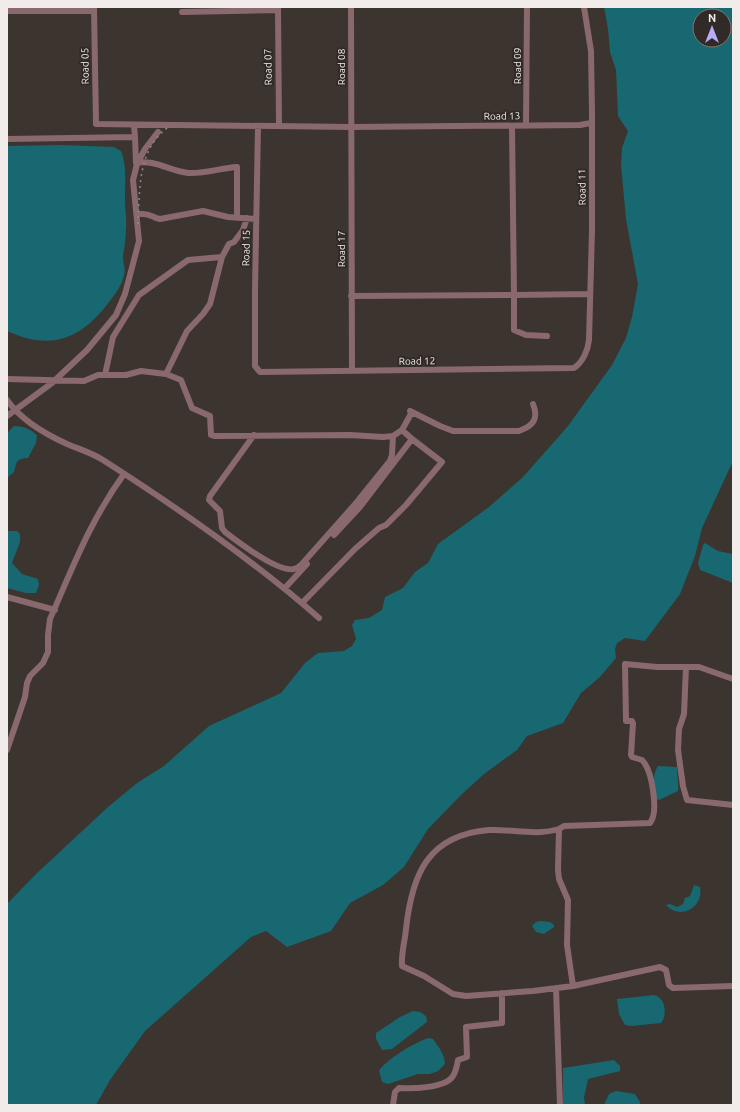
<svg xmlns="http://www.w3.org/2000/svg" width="740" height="1112" font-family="Ubuntu,sans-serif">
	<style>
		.water { fill: #186872; fill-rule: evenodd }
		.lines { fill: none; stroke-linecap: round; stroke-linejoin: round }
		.minor { stroke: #89696e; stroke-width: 6 }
		.rail { stroke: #918b87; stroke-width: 1.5; stroke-dasharray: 2 4; stroke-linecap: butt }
		.labels { text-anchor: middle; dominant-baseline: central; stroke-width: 4; stroke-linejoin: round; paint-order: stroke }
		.street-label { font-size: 10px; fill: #f1ece9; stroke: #312a26 }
	</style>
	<rect width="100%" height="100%" fill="#3b342f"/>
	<path class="water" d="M604,7h129v454l-31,67 -7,28 -15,38 -35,47 -20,-3 -8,5 -2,6 1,9 -16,19 -19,16 -18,30 -36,13 -10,14 -33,24 -23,21 -33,34 -24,38 -21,18 -33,18 -19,28 -44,16 -21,-16 -15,6 -106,94 -35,49 -14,25h-89v-201l29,-30 72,-67 29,-24 27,-17 45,-40 72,-33 24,-30 13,-10 26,-2 8,-5 4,-7 -4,-14 3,-5 14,-2 13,-8 3,-13 18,-9 12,-16 13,-9 10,-19 51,-37 34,-30 45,-51 44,-61 14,-27 6,-21 6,-33 -12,-65 -5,-54 1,-17 6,-17 -10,-15 -2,-46 -6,-18 -2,-23zM700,16h24v24h-24z
		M61,145l53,2 7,4c6,15 4,32 4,48 0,10 2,20 1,31 0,9 -2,18 -3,27 0,6 3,12 1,18 -2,11 -11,22 -18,31 -28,35 -57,44 -99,25v-185z
		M14,426c9,0 16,3 23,9l-1,8 -8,15c-13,1 -11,4 -14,14l-7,6v-45z
		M7,531h10l3,3v8l-8,21 10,11 16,5 1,6 -3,8h-10l-19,-5z
		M705,543l13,8 15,3v29l-33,-13 -2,-7 5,-18z
		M658,766l19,1c0,5 2,21 1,24l-19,9 -3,-1c-2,-11 -5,-22 2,-33z
		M694,885l6,2c4,20 -19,34 -34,18l4,-1 7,3 6,-3 2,-6 5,-2z
		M541,921l9,1 4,3v2l-10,7 -8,-2 -4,-6 4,-4z
		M654,995c11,2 14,19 7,28l-29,3 -7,-1 -6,-11 -2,-15z
		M413,1011l7,1 6,4 1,6 -35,27 -10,1 -6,-11v-6l24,-16z
		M429,1038l4,1c5,7 12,16 12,25l-7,7 -8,3h-12l-30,10 -6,-2 -3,-11c6,-11 38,-30 50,-33z
		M614,1060l6,6v5l-32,8 -4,18 1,8h-22v-37z
		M616,1091l19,3 5,8v3h-36l5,-11z"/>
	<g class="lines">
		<path class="minor" d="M94,7l2,117 255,3 229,-2 11,-2
			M278,7l1,119
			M351,7l1,364
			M7,11h87
			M182,12l96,-2
			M258,126l-3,164v76l5,6 314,-4c9,-6 14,-18 15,-28l3,-110v-118l-1,-61 -7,-44
			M526,126l1,-119
			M135,137l1,26c18,-4 34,8 52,10 17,1 33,-5 49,-6v50
			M7,139l128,-2 -1,-12
			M141,214c10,-1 11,4 19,5l43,-8 25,6 28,2
			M351,296l163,-1 -2,-169
			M547,336l-21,-1 -12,-5v-35l75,-1
			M166,374l21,-43 16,-17 7,-10 12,-47
			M105,375l8,-38 26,-42 49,-35 34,-3 7,-13 5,-2 9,-12 4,-12
			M7,379l77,2 14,-6h28l15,-4 25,3 15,6 11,28 18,8 1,19 3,1 136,-1 33,2 10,-1 9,-6 10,-18
			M7,400c14,20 38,34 60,44 12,5 25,9 36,16 75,48 149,99 216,158
			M410,411l30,15 13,5h66c14,-5 20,-12 14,-27
			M7,416l45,-33 35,-33 29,-35 9,-21 14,-53 -6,-61 4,-16 8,-15 13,-17
			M254,435l-44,61 -1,4 11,11 2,17 3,4c13,10 53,41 69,37 3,-1 6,-3 8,-5l55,-62 33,-41 2,-6 1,-19
			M334,535l26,-28 52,-68 -10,-9
			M285,588l22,-24
			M7,597l48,13
			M302,603l53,-54 24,-21 7,-3 20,-20 36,-43 -30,-23
			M733,679l-34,-12h-13l-2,47 -5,15 -1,21 5,36 4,14 46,5
			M7,750l18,-53 2,-14 3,-7 13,-13 5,-11v-17l2,-16c23,-52 40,-98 74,-145
			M559,829c-23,7 -47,0 -70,1 -61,5 -77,44 -83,99 -1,12 -5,25 -4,37l22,10 29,18 13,2 67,-5 40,-5 87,-19 6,3 3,15 4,3 60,-2
			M573,986l-6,-41 1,-45 -9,-21 -1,-9 1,-41 5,-3 86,-3c9,-11 2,-53 -8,-63l-10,-3 -1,-2 2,-32 -1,-2h-6l-1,-57 32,3h29
			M556,988l4,117
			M393,1105l2,-13 4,-4c13,1 47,0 54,-12 3,-4 4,-11 5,-16l9,-3 -1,-30 36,-4v-30"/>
		<path class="rail" d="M138,224c2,-35 -1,-76 32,-98"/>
	</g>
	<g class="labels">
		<g class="street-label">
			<text transform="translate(85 66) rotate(-91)">Road 05</text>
			<text transform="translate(517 66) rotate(-90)">Road 09</text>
			<text transform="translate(268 67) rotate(-91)">Road 07</text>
			<text transform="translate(341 67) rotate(-90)">Road 08</text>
			<text transform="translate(502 116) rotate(-1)">Road 13</text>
			<text transform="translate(582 187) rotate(-91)">Road 11</text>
			<text transform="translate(246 248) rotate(-89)">Road 15</text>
			<text transform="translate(341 249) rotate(-90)">Road 17</text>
			<text transform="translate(417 361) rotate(-1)">Road 12</text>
		</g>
	</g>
	<rect width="740" height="1112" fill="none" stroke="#f1ece9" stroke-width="16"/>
	<g transform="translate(712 28)"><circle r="19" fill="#312a26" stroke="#7e7874"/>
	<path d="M0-3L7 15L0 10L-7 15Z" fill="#b8abf7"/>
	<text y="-6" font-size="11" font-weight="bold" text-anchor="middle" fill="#f1ece9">N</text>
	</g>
</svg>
